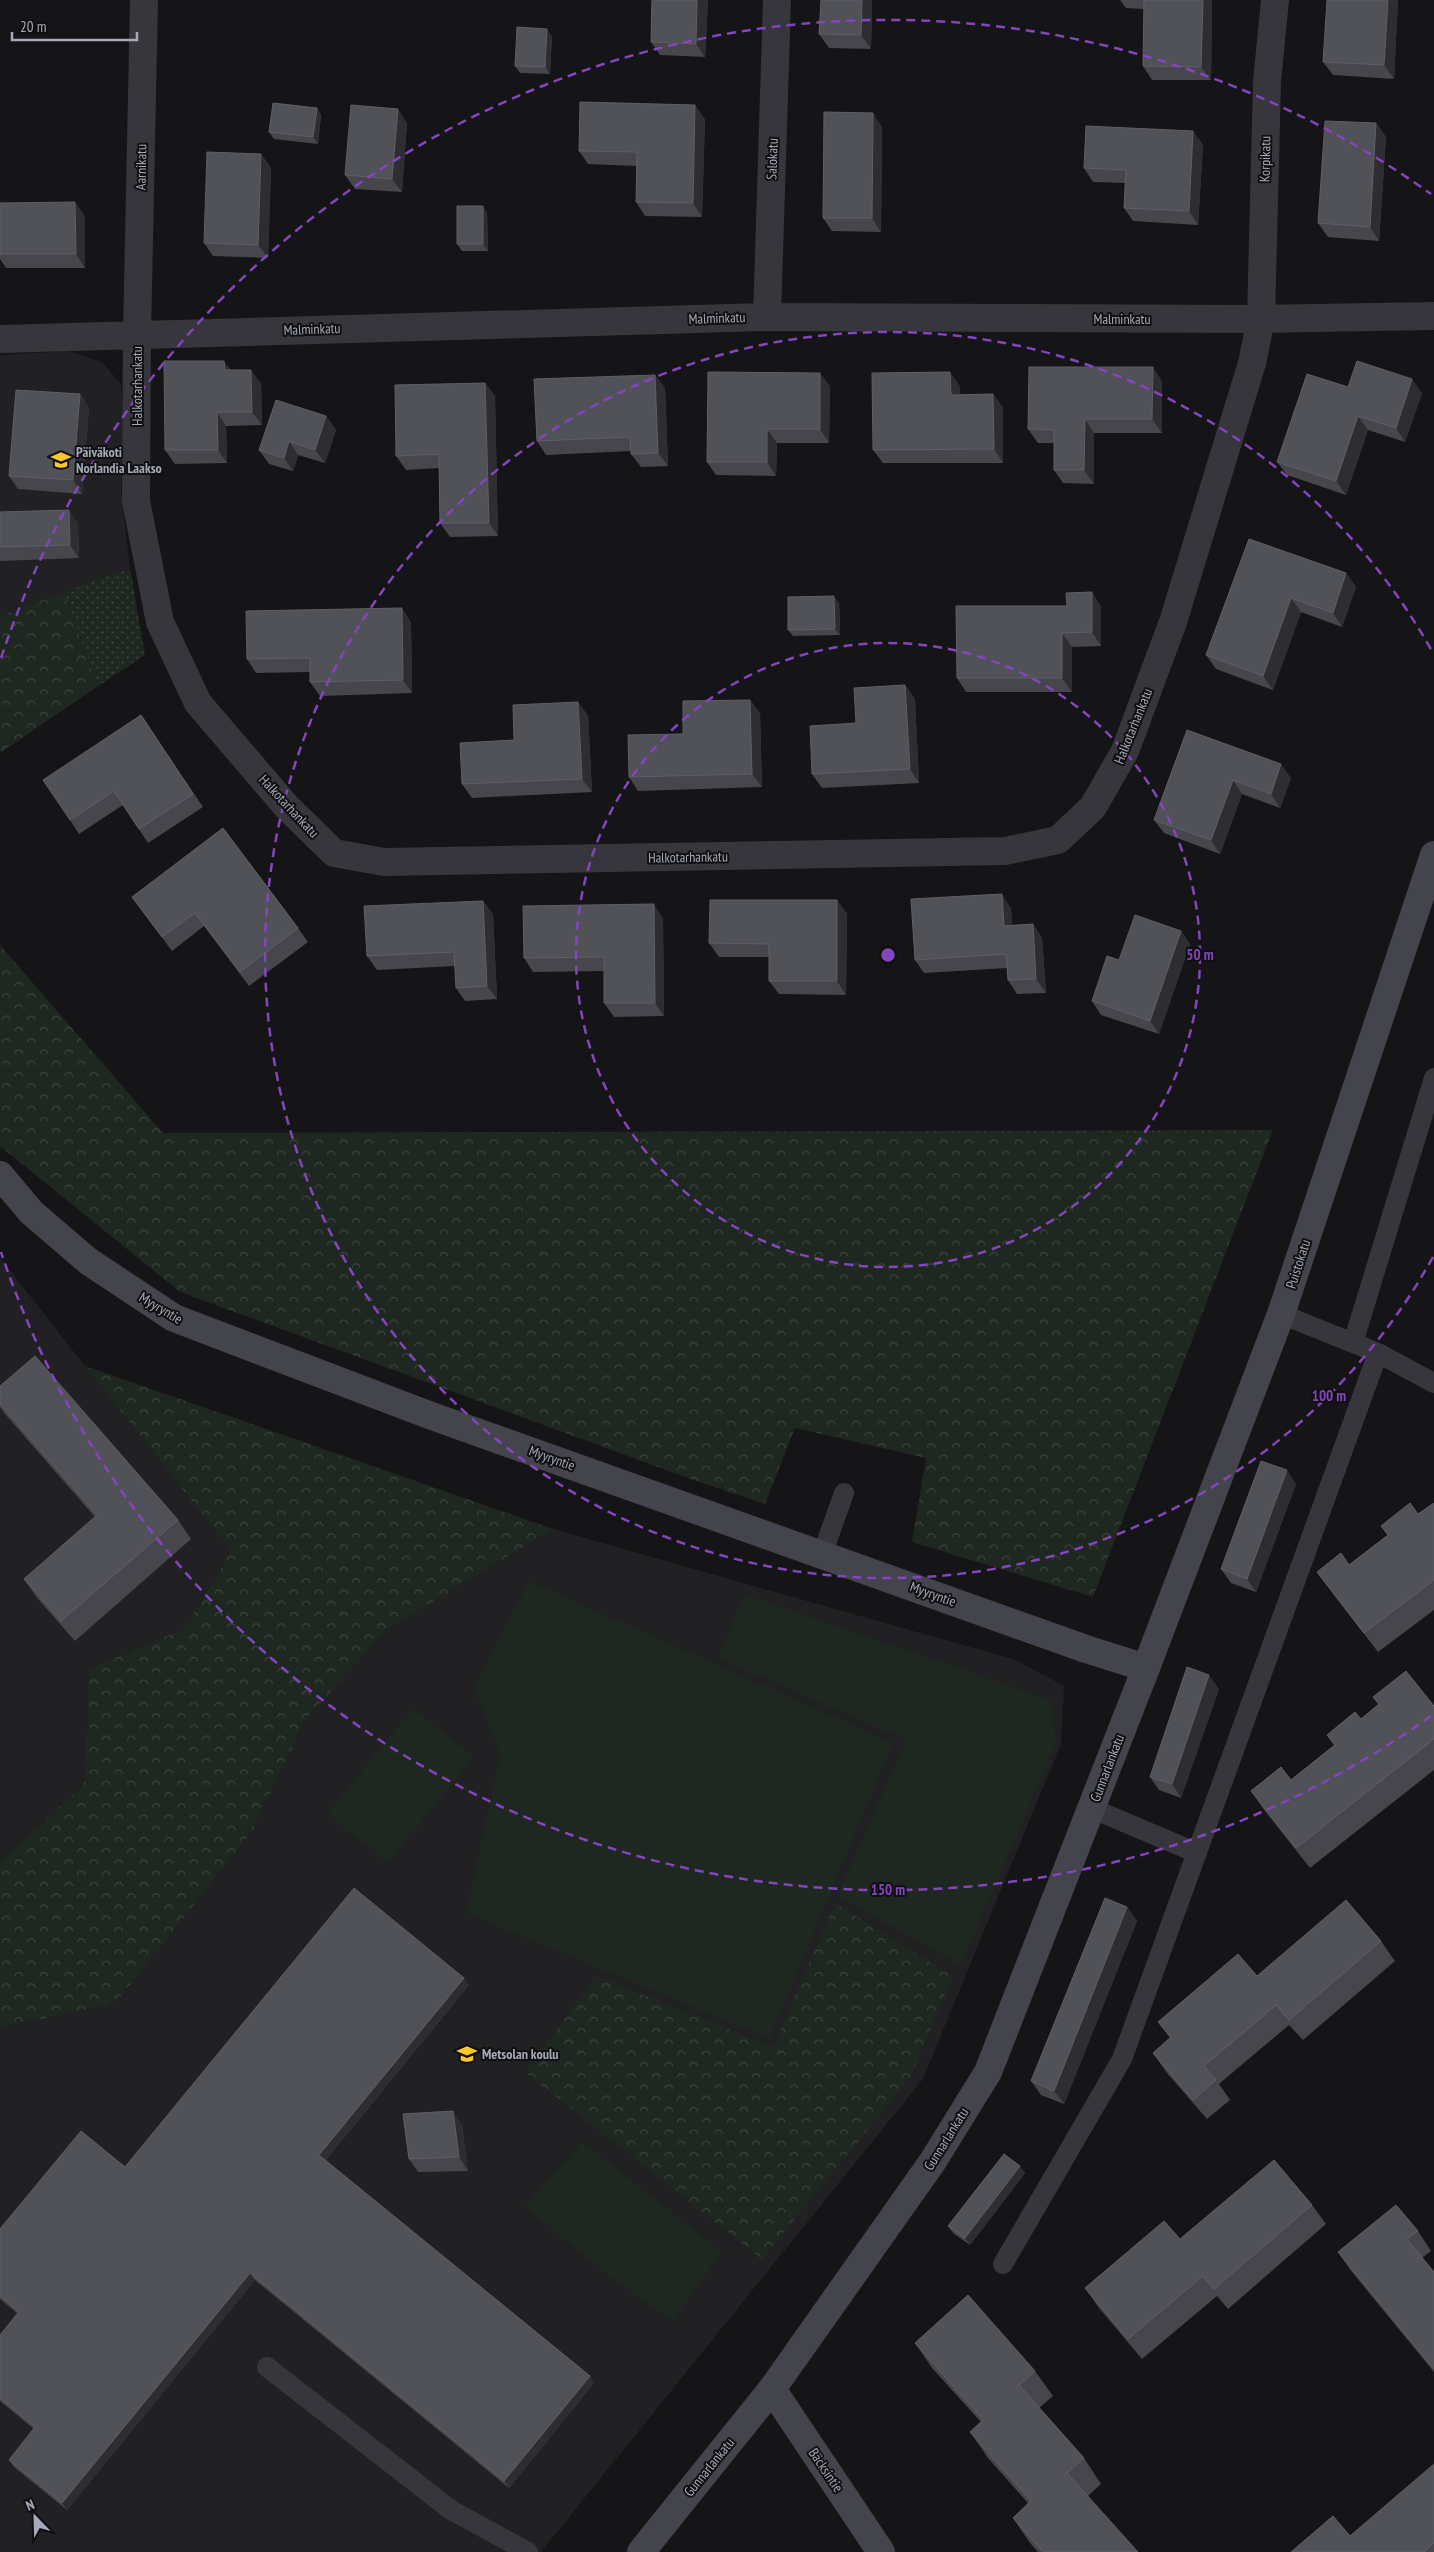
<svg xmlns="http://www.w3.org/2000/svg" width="1434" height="2552" font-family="'PT Sans Narrow',sans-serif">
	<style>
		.built { fill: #212124 }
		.grass { fill: url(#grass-dots) }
		.forest { fill: url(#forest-crowns) }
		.pitch { fill: #1f2721 }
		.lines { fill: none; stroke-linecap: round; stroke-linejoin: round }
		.lane { stroke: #36363c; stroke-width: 20 }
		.street { stroke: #36363c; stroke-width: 28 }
		.secondary { stroke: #44454c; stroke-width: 28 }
		.wall { fill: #46464c }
		.shaded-wall { fill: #2e2e32 }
		.building { fill: #515158; stroke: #5e5f67 }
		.ring { fill: none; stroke: #8445be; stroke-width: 2.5; stroke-dasharray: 9 6 }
		.labels { text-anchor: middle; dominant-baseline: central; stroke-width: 4; stroke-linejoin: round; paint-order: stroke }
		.street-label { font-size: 14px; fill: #a6aab8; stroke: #101012 }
		.poi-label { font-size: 14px; font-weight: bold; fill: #a6aab8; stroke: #101012; text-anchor: start }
		.centre { fill: #8445be; stroke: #101012; stroke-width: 2.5 }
		.ring-label { font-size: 15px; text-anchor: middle; font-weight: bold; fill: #8445be; stroke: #101012; stroke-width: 4; stroke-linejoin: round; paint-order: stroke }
	</style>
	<defs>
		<pattern id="grass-dots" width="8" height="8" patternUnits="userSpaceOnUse" patternTransform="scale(1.25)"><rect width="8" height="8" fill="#1f2721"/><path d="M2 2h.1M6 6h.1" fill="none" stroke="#3d443f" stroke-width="1.8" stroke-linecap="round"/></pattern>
		<pattern id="forest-crowns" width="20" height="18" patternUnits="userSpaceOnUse" patternTransform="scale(1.25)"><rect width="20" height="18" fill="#1f2721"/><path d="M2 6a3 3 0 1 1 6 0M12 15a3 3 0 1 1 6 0" fill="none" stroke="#3d443f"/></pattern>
	</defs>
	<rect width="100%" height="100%" fill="#151517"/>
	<path class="built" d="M68,351l34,11 19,22 3,44 -3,63 9,77 -130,48v-261z
		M0,1258l231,293 -46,77 -96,41 -5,115 -84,78z
		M553,1529l463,131 48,26 -3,58 -138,335 -382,473h-541v-524l115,-24 137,-172 54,-113 81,-89z"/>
	<path class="grass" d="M130,568l15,87 -47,31 -34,-94z"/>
	<path class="forest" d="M64,592l34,94 -98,67v-137z
		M0,945l163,188 1110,-3 -180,467 -181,-55 14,-84 -131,-30 -30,76 -77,-26 -508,-186 -180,-146z
		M85,1366l468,163 -166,101 -81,89 -54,113 -137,172 -115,24v-166l84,-78 5,-115 96,-41 46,-77z
		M835,1903l118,73 -43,102 -148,181 -236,-186 70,-97 177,71z"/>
	<path class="pitch" d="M529,1581l364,162 -123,296 -304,-126 34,-158 -26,-68z
		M744,1594l307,106 5,44 -95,221 -124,-69 69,-156 -188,-82z
		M413,1708l61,49 -86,106 -61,-49z
		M583,2142l139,110 -49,69 -63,-44 -86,-71z"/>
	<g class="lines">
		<path class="lane" d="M1281,1314l97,39 56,30
			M1353,1343l81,-265
			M822,1555l22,-62
			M1091,1808l106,45
			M1003,2264l119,-205 256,-706
			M267,2367l184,143 77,42"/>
		<path class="street" d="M144,0l-7,334 -1,167 24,121 38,81 89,104 47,46 50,9 621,-11 53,-11 35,-33 32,-56 48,-129 79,-259 9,-44 6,-237 8,-82
			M767,317l10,-317
			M0,339l767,-22 494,2 173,-3"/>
		<path class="secondary" d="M0,1175l31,37 57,49 86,57 255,97 657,234 60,19
			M772,2389l109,163
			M641,2552l131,-163 161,-228 55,-89 158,-404 135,-354 153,-459"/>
	</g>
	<path class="wall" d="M652,0h56l-3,57 -45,-2 -9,-13z
		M821,0h51l-1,49 -42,-1 -10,-14z
		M1120,0h92l-1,80h-59l-9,-14 1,-57 -18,-1z
		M1398,0l-4,79 -61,-4 -10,-13z
		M552,36l-2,38 -30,-1 -5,-7z
		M317,108l4,7 -3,29 -44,-5 -5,-7z
		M705,119l-3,98 -57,-1 -9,-14 1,-36 -49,-2 -9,-13z
		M407,123l-5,69 -47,-3 -10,-14z
		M1376,123l10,14 -7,104 -51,-4 -10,-14z
		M882,127l-1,105 -49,-1 -9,-13z
		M1193,131l10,14 -5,80 -65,-4 -9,-13 1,-25 -32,-1 -9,-14z
		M261,154l10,14 -3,90 -55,-2 -9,-13z
		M0,203l85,13v52h-79l-6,-9z
		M483,206l4,7 1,38h-26l-5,-7z
		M231,370l30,13 1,42 -36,1 1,37 -52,1 -10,-14z
		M655,375l10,13 3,78 -27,1 -10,-13v-3l-85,4 -9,-14z
		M1162,381v52h-68v51l-31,-1 -9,-13v-27h-16l-10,-14z
		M485,383l10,13 3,140 -48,1 -10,-14 -1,-55 -33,2 -10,-14z
		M830,386l-1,57h-52l-1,33 -60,-1 -9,-13z
		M960,386v9l33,-1 10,14v55h-120l-10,-13z
		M1348,387l74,6 -17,49 -37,-12 -22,65 -59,-20 -10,-13z
		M80,394l9,14 -7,86 -64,-5 -9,-13z
		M326,416l10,14 -11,33 -27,-8 -5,16 -24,-7 -10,-14z
		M0,512l78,11 1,35 -79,3z
		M1249,539l97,34 10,14 -14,40 -41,-15 -28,78 -57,-21 -10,-14z
		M839,603l1,32 -47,1 -5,-6z
		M1101,606v40l-29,1v45h-106l-9,-14z
		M411,622l1,71 -92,3 -10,-14v-10l-54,1 -9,-14z
		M905,685l10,14 4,84 -97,5 -10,-14z
		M750,700l10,13 2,74 -124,4 -9,-14 54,-43z
		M141,715l62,92 -55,36 -25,-38 -44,29 -9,-14z
		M588,715l4,77 -120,6 -10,-14 52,-44z
		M1187,730l104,48 -11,30 -38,-14 -22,60 -56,-21 -10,-13z
		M132,897l166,31 10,14 -59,44 -45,-60 -32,25z
		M483,901l10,13 4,85 -32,2 -9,-13 -1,-22 -78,4 -10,-14z
		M1011,908l1,17 21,-1 9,14 4,55 -29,1 -9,-14 -1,-12 -83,5 -9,-13z
		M847,913l-1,82 -67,-1 -10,-13v-24h-50l-10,-14z
		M663,918l1,98 -50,1 -10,-14v-32l-71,1 -9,-14z
		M1181,931l9,13 -31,90 -58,-19 -9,-14z
		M0,1386l178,134 13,19 -116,102 -37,-42 -14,-20 71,-62 -90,-103 -5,-7z
		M1296,1484l-40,108 -25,-9 -10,-14z
		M1434,1503v107l-56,42 -47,-61 -14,-19 32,-7 39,-30 -7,-9 37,-12z
		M1219,1689l-38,109 -22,-8 -9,-13z
		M1373,1697l61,9v64l-124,98 -45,-57 -14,-20 40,-11 43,-35 -7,-10 34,-16 18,-14z
		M1127,1907l10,14 -73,183 -23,-9 -10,-14z
		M1381,1941l14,20 -92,79 -14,-15 -70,59 11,16 -23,19 -40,-46 -14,-20 17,-15 -12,-16 99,-46z
		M469,1985l-144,176 265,215 4,7 -85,105 -254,-208 -188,230 -53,-43 -5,-7 25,-31 -34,-28v-66l17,-22 -17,-14v-70l125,-62z
		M462,2125l6,46 -50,1 -9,-13z
		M1020,2166l5,7 -55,72 -17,-12 -5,-7z
		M1312,2205l14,19 -98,85 -11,-13 -75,63 -43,-51 -14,-20 95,-49z
		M1418,2231l13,20 -9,7 12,14v100l-82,-100 -14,-20z
		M915,2343l120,28 18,25 -14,12 45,50 17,26 -13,12 50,56h-100l-8,-9 -17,-25 15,-15 -40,-45 -18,-26 11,-10 -49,-54z
		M1434,2464v88h-143l59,-16z"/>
	<path class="shaded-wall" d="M697,0h11l-3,57 -9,-13z
		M862,0h10l-1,49 -10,-14z
		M1203,0h9l-1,80 -10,-13z
		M1388,0h10l-4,79 -10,-14z
		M547,29l5,7 -2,38 -5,-7z
		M695,105l10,14 -3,98 -9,-14z
		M317,108l4,7 -3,29 -5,-7z
		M398,109l9,14 -5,69 -10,-13z
		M873,113l9,14 -1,105 -9,-14z
		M1376,123l10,14 -7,104 -9,-14z
		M1193,131l10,14 -5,80 -9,-14z
		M261,154l10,14 -3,90 -10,-13z
		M75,202l10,14v52l-9,-14z
		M483,206l4,7 1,38 -5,-7z
		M224,361l10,13 -9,-4z
		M1153,367l9,14v52l-10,-14z
		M251,370l10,13 1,42 -10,-13z
		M950,372l10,14v23l-9,-14z
		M820,373l10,13 -1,57 -9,-14z
		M655,375l10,13 3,78 -10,-13z
		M1412,379l10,14 -17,49 -9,-14z
		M485,383l10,13 3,140 -9,-13z
		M80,394l9,14 -7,86 -9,-14z
		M993,394l10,14v55l-9,-14z
		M217,412l9,14 1,37 -9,-13z
		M326,416l10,14 -11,33 -10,-13z
		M1358,416l10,14 -22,65 -10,-14z
		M1085,419l9,14v51l-10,-14z
		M767,429l10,14 -1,33 -9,-14z
		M289,441l9,14 -5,16 -9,-13z
		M69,510l9,13 1,35 -9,-13z
		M1346,573l10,14 -14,40 -9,-14z
		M1092,592l9,14v40l-9,-14z
		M834,596l5,7 1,32 -5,-6z
		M1291,598l10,14 -28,78 -10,-14z
		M402,608l9,14 1,71 -9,-13z
		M1062,633l10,14v45l-10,-14z
		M905,685l10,14 4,84 -9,-14z
		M750,700l10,13 2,74 -10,-13z
		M578,702l10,13 4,77 -10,-13z
		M1281,764l10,14 -11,30 -9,-14z
		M1233,780l9,14 -22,60 -9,-14z
		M1002,894l9,14 2,31 -9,-13z
		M837,900l10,13 -1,82 -9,-14z
		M483,901l10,13 4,85 -10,-13z
		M654,904l9,14 1,98 -9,-13z
		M1033,924l9,14 4,55 -10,-14z
		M1181,931l9,13 -31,90 -9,-13z
		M1287,1470l9,14 -40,108 -9,-13z
		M1209,1675l10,14 -38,109 -9,-14z
		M1127,1907l10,14 -73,183 -10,-13z
		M464,1978l5,7 -145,177 -5,-7z
		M453,2111l9,14 6,46 -9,-14z
		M1020,2166l5,7 -55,72 -5,-7z
		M250,2273l5,7 -188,230 -5,-7z
		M590,2376l4,7 -85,105 -5,-7z"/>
	<path class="building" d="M652,0h45l-1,44 -45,-2z
		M821,0h41l-1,35 -42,-1z
		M1144,0h59l-2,67 -58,-1z
		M1327,0h61l-4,65 -61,-3z
		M517,27l30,2 -2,38 -30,-1z
		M580,102l115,3 -2,98 -57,-1 1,-50 -58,-1z
		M273,103l44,5 -4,29 -44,-5z
		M351,105l47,4 -6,70 -47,-4z
		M824,112l49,1 -1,105h-49z
		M1325,121l51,2 -6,104 -52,-4z
		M1086,126l107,5 -4,80 -65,-3 2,-38 -42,-2z
		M207,152l54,2 -3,91 -54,-2z
		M75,202l1,52h-76v-51z
		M457,206h26v38h-26z
		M164,361h60l1,9h26l1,42h-35l1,38h-53z
		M1357,361l55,18 -16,49 -38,-12 -22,65 -59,-19 30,-88 41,13z
		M1029,367h124l-1,52h-67l-1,51h-30v-40l-26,-1z
		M708,372l112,1v56h-53v33h-60z
		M950,372l1,23 42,-1 1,55 -121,1 -1,-77z
		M655,375l3,78 -27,1 -1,-17 -93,4 -3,-62z
		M485,383l4,140h-49l-1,-69 -43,2 -1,-71z
		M16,390l64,4 -7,86 -64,-4z
		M276,400l50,16 -11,34 -26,-9 -5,17 -25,-8z
		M69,510l1,35 -70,2v-35z
		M1249,539l97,34 -13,40 -42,-15 -28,78 -57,-21z
		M1092,592v40l-30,1v45h-105l-1,-72h111l-1,-13z
		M834,596l1,33 -47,1v-33z
		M402,608l1,72 -93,2v-24l-63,1 -1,-48z
		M905,685l5,84 -98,5 -2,-48 46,-3 -2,-35z
		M750,700l2,74 -123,3 -1,-42 55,-1v-33z
		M578,702l4,77 -120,5 -2,-41 54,-3 -1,-35z
		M141,715l52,79 -54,35 -25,-38 -44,29 -27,-40z
		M1187,730l94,34 -10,30 -38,-14 -22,60 -57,-20z
		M223,828l75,100 -58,44 -45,-59 -33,24 -30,-40z
		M1002,894l2,32 29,-2 3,55 -28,1 -2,-26 -91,6 -4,-61z
		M710,900h127v81h-68v-37l-60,-1z
		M483,901l4,85 -31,2 -2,-36 -87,4 -3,-50z
		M654,904l1,99h-51v-46l-80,1 -1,-52z
		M1135,915l46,16 -31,90 -58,-20 15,-45 12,4z
		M35,1356l143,164 -117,101 -37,-42 73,-64 -97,-111v-18z
		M1261,1461l26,9 -40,109 -26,-10z
		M1410,1503l8,11 16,-11v77l-70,53 -47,-61 24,-19 8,12 39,-30 -7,-9z
		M1187,1667l22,8 -37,109 -22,-7z
		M1406,1671l28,35v33l-138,109 -45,-57 30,-24 10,13 44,-35 -8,-10 28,-23 6,7 18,-15 -6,-7z
		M354,1888l110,90 -145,177 271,221 -86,105 -254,-208 -188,230 -53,-43 26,-33 -35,-29v-63l19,-23 -19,-16v-67l81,-98 44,36z
		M1105,1898l22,9 -73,184 -23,-10z
		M1346,1900l35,41 -92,79 -13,-15 -72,61 12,14 -23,20 -40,-47 18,-16 -13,-15 80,-68 19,22z
		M453,2111l6,46 -50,2 -6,-45z
		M1004,2154l16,12 -55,72 -17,-12z
		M1274,2160l38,45 -98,84 -11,-13 -75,63 -43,-51 79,-67 16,18z
		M1396,2205l22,26 -11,8 27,33v97l-96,-117z
		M968,2295l67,76 -16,14 65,73 -17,15 71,79h-95l-30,-34 18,-17 -61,-69 13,-12 -68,-77z
		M1434,2464v79l-10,9h-133l42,-36 17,20z"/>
	<g class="ring">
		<circle cx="888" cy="955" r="312"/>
		<path d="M1433 1257A623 623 0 1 1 1433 653"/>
		<path d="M1431 1716A935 935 0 0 1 1 1252M1 658A935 935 0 0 1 1431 194"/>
	</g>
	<defs>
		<symbol id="school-bare" viewBox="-9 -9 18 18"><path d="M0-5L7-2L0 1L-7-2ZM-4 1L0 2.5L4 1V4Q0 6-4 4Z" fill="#fac82a" stroke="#101012" stroke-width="2.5" paint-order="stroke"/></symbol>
	</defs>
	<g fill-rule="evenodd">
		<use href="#school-bare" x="47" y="446" width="28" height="28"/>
		<use href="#school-bare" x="453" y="2040" width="28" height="28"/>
	</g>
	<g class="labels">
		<g class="street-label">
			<text transform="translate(772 159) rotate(-88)">Salokatu</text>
			<text transform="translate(1265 159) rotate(-89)">Korpikatu</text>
			<text transform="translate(141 167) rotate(-89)">Aarnikatu</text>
			<text transform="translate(717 318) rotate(-2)">Malminkatu</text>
			<text x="1122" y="319">Malminkatu</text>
			<text transform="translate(312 329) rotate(-2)">Malminkatu</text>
			<text transform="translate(137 386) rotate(-90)">Halkotarhankatu</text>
			<text transform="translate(1133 726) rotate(-68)">Halkotarhankatu</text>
			<text transform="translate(289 806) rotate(47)">Halkotarhankatu</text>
			<text transform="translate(688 857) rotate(-1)">Halkotarhankatu</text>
			<text transform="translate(1298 1264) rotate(-72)">Puistokatu</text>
			<text transform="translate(161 1308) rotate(31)">Myyryntie</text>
			<text transform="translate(552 1458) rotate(20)">Myyryntie</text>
			<text transform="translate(933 1594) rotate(20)">Myyryntie</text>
			<text transform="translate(1107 1768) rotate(-69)">Gunnarlankatu</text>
			<text transform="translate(946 2139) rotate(-58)">Gunnarlankatu</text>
			<text transform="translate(709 2467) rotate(-51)">Gunnarlankatu</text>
			<text transform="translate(826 2470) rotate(56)">Bäcksintie</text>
		</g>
		<g class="poi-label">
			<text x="76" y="452">Päiväkoti<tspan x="76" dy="16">Norlandia Laakso</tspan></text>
			<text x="482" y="2054">Metsolan koulu</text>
		</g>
	</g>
	<circle cx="888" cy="955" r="8" class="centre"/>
	<g class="ring-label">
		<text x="1200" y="960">50 m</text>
		<text x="1329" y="1401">100 m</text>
		<text x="888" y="1895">150 m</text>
	</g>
	<g transform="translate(35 2517) rotate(337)" stroke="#101012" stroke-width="4" paint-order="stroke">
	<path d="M0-4L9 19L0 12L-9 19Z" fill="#a6aab8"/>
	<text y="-8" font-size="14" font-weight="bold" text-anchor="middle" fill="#a6aab8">N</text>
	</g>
	<path d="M12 32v8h125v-8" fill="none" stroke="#a6aab8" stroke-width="2.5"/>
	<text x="20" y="32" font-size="15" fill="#a6aab8" stroke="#101012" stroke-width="4" paint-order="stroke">20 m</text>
</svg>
